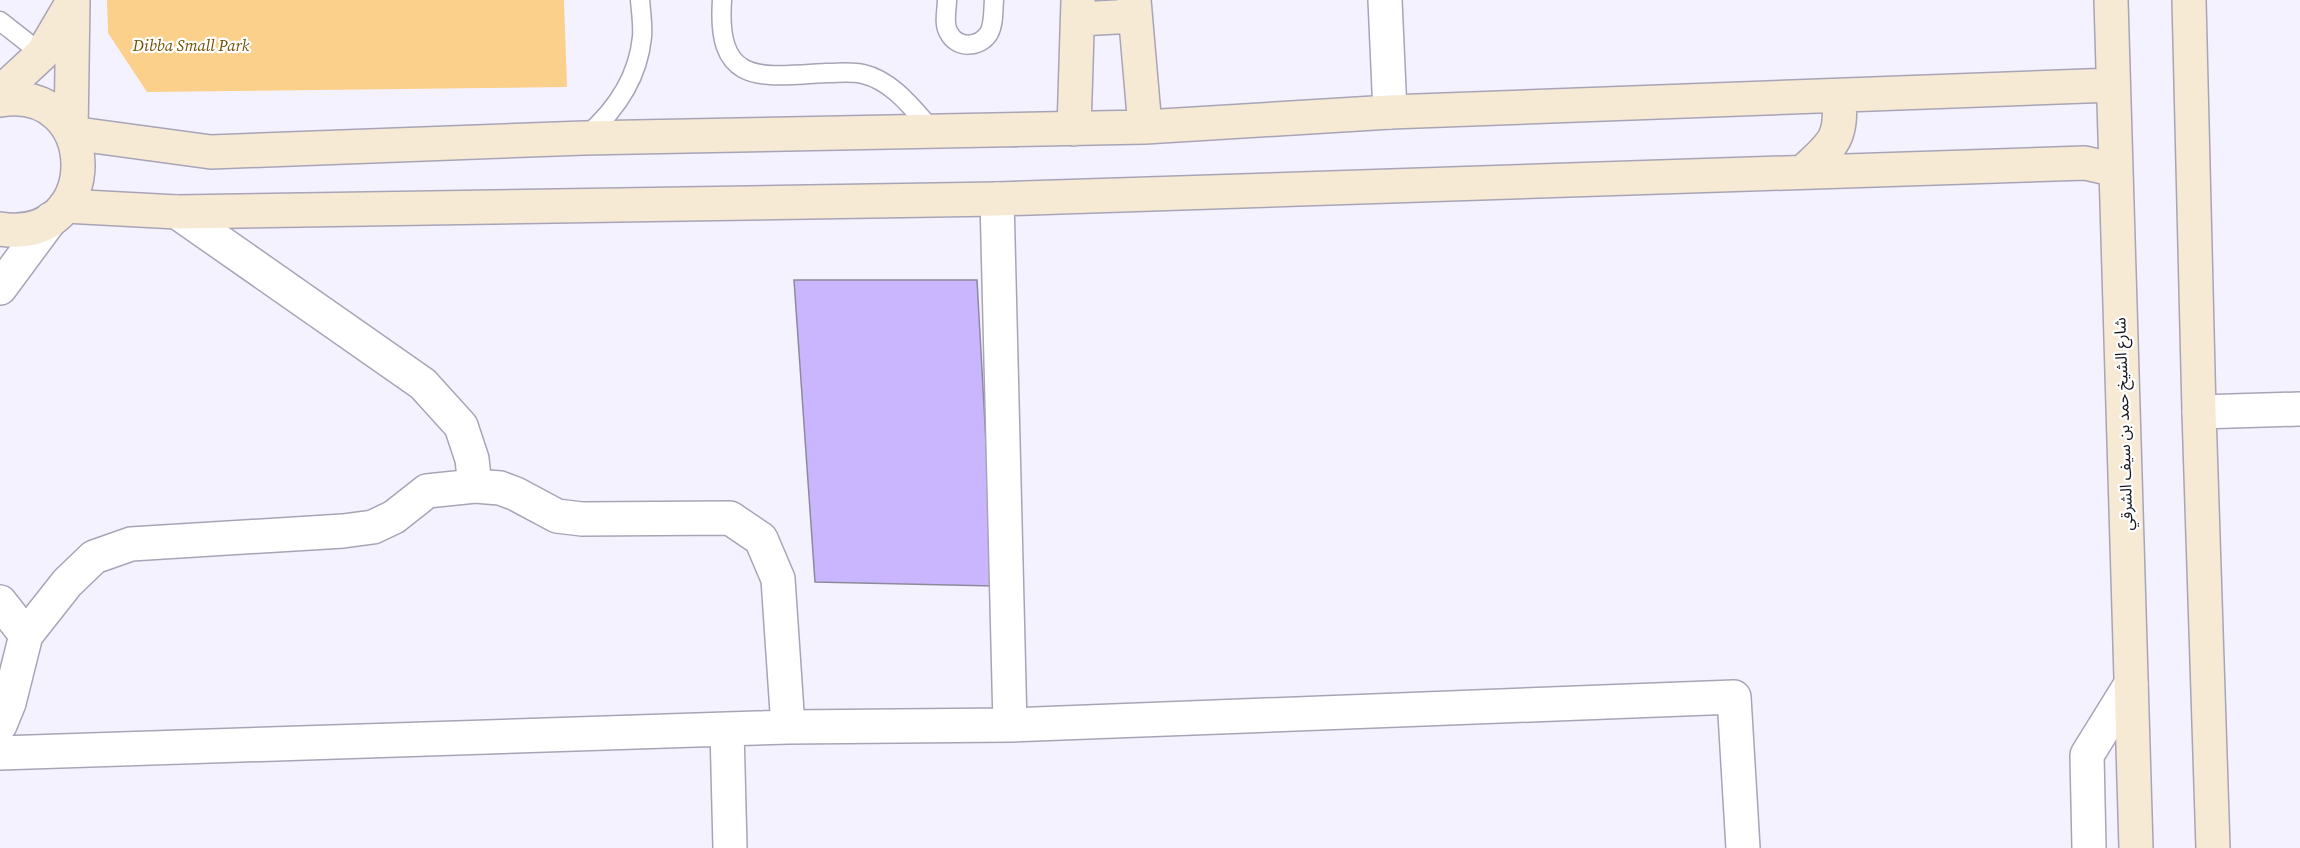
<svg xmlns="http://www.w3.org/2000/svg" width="2300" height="848" font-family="'Source Serif 4','Noto Sans Arabic',serif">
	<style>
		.green { fill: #fbd08b }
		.building { fill: #cab6fe; stroke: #8e899c; stroke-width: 1.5 }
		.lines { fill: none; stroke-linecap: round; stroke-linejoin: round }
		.lane-casing { stroke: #a8a4b7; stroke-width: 21 }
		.street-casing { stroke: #a8a4b7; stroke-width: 36 }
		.secondary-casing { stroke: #a8a4b7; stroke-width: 36 }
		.lane { stroke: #fff; stroke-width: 18 }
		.street { stroke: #fff; stroke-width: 33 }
		.secondary { stroke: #f6ead5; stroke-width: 33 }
		.labels { text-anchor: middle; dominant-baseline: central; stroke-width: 4.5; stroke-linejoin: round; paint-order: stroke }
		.park-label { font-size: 16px; font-style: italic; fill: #724f01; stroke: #fff }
		.street-label { font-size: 16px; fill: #15141b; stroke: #fff }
	</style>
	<rect width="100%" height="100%" fill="#f5f2ff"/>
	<path class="green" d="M107,0h457l3,87 -420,5 -39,-59z"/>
	<path class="building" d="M794,280h183l17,306 -179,-4z"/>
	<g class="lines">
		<defs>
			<path id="lane" d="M722,0c-6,86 38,77 104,73 12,0 25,-2 37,1 30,7 50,35 70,57
				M947,0c0,10 -4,24 2,33 8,16 31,15 40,0 5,-9 4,-22 5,-33
				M0,21l42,33
				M586,136c30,-26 52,-58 56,-99 1,-12 -1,-25 -2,-37"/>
			<path id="street" d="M1385,0l5,112
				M997,199l13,526
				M177,212l246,172 38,42 11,33 3,27
				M0,288l51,-69
				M2199,412l101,-3
				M0,602l26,33 -17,68 -9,22
				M26,635l41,-52 27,-26 37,-13 212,-13 30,-4 21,-10 33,-26 48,-5 25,2 16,6 41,22 25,3 148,-1 31,21 17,40 10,148
				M727,729l3,119
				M0,753l788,-26 222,-2 724,-28 9,151
				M2089,848l-2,-93 44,-71"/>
			<path id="secondary" d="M73,0l-2,133 140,19 373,-14 561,-11 245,-15 723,-27
				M1134,0l11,127
				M2111,0l25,848
				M2189,0l10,412 14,436
				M1079,19l56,-3
				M0,93l42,-39 30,-51
				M0,100c102,-17 106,145 0,129
				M1074,129l4,-129
				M1803,172c31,-29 39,-32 36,-76
				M65,206l112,6 820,-13 1088,-36 31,7"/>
		</defs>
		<use href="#lane" class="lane-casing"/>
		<use href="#street" class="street-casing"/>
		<use href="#secondary" class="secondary-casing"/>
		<use href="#lane" class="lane"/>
		<use href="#street" class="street"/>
		<use href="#secondary" class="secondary"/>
	</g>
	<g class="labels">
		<g class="park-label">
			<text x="191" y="45">Dibba Small Park</text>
		</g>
		<g class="street-label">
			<text transform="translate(2123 424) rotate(-92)">شارع الشيخ حمد بن سيف الشرقي</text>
		</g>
	</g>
</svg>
